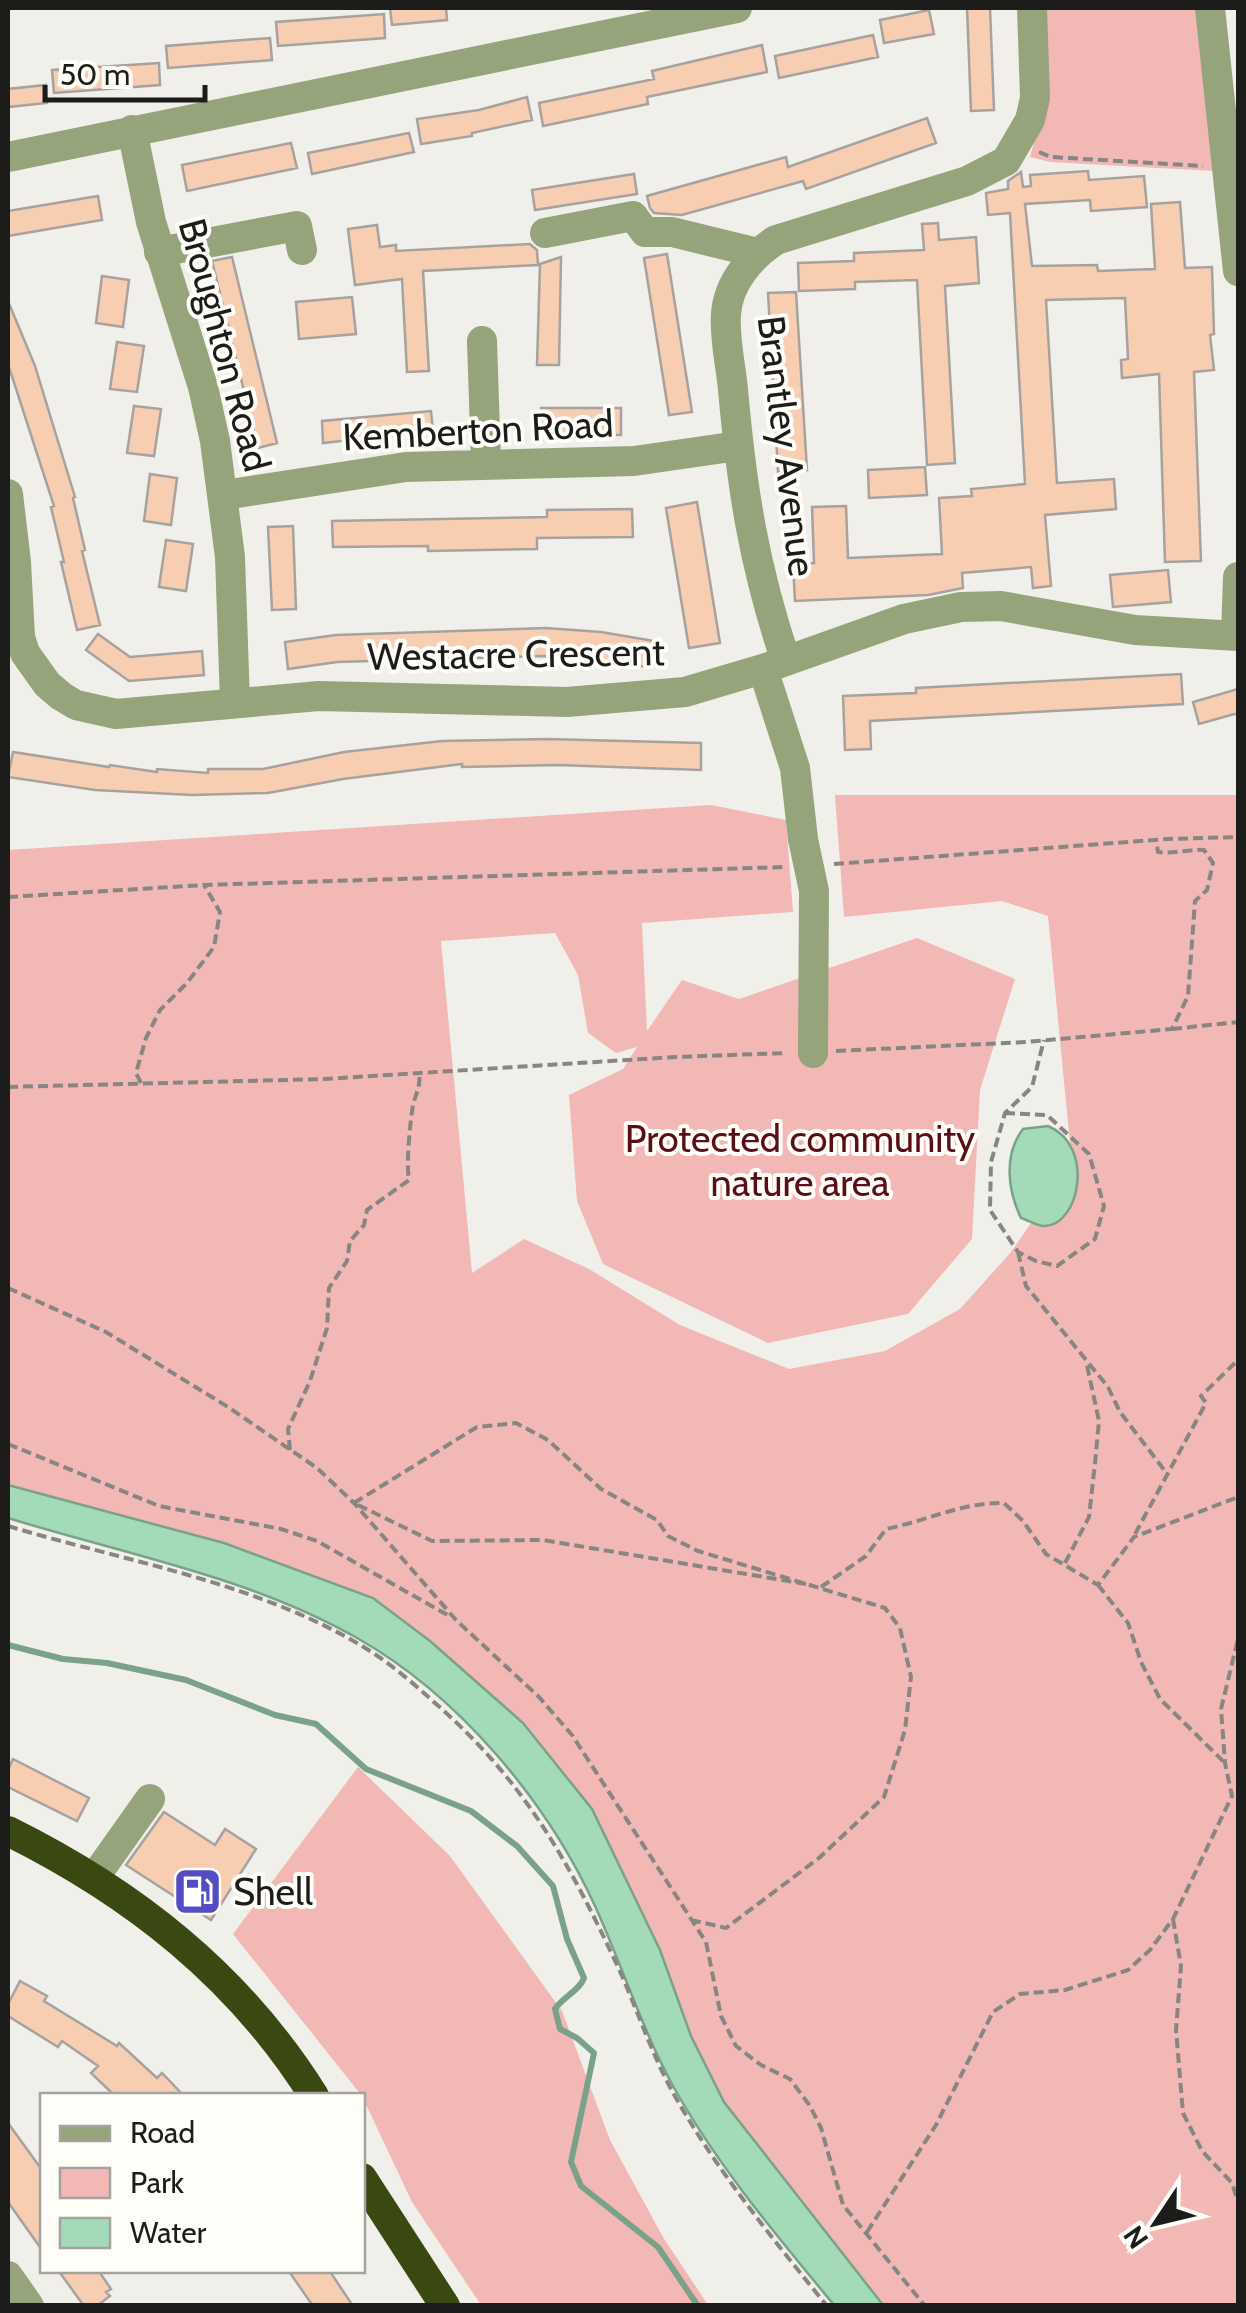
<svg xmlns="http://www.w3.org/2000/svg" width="1246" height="2313" font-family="Cabin,sans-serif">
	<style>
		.green { fill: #f2b8b5 }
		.water { fill: #a3dbb9; stroke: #7aa289; stroke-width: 2.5 }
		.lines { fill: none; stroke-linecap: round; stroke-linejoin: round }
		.stream { stroke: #7aa289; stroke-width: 6 }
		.building { fill: #f8ceb2; stroke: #a7a29f; stroke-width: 2.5 }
		.path { stroke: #878683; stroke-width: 4; stroke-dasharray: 10 5; stroke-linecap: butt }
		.minor { stroke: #95a47a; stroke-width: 30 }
		.highway { stroke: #3a4911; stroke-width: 30 }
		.labels { text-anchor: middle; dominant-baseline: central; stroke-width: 8; stroke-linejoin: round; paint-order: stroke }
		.street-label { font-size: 38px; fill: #1c1c1a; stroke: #fffdf8 }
		.park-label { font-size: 38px; fill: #590e15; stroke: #fffdf8 }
		.poi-label { font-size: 38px; fill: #1c1c1a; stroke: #fffdf8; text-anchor: start }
	</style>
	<rect width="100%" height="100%" fill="#f1efea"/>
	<path class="green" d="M1039,8h159l15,163 -163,-9 -20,-5 13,-47z
		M835,795h403v1510h-355l-159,-203 -33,-66 -31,-86 -68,-141 -69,-86 -93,-82 -57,-43 -149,-55 -216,-58v-635l703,-45 75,15 7,92 -151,11 5,108 35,-51 57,19 178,-61 98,41 -35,111 -8,149 -64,75 -140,29 -165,-79 -26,-63 -8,-106 54,-26 14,-22 -21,6 -28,-20 -10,-58 -23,-42 -114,8 31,332 52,-34 65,30 91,56 109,44 96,-18 75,-42 51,-57 61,-88 -24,-248 -46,-15 -158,16z
		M358,1767l92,89 112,155 48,129 53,97 45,68h-227l-69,-103 -50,-106 -129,-162z"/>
	<path class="water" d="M1048,1126c48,20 31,101 -4,100 -7,0 -16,-6 -23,-8 -13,-27 -18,-63 2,-89z
		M8,1485l216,58 149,55 57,43 93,82 69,86 68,141 31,86 33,66 159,203h-49c-57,-69 -117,-140 -161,-219 -31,-57 -51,-121 -78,-180 -48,-105 -137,-211 -238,-268 -107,-61 -233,-84 -349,-120z"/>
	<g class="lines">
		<path class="stream" d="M8,1645l55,14 44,4 79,17 89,35 41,9 50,45 105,42 46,35 36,40 14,53 17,39c-4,12 -21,19 -29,31l5,20 17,9 17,15 -23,109 10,24 77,61 40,59"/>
	</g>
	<path class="building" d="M390,8h56l1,12 -55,5z
		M967,8h23l4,102 -23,1z
		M929,10l5,24 -50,9 -4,-23z
		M384,14l1,24 -107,8 -2,-24z
		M873,35l5,22 -99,21 -4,-22z
		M270,38l2,22 -104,8 -2,-22z
		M762,45l5,27 -120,25 1,7 -105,22 -4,-23 115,-24 -2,-8z
		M159,63l1,22 -106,8 -2,-23z
		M46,85l1,18 -39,4v-18z
		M527,97l5,23 -60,13v3l-51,8 -4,-25 62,-9z
		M927,118l9,25 -130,46 -3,-8 -121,34 -28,-2 -4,-5 -3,-12 139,-39 2,10z
		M409,133l5,19 -102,22 -4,-21z
		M291,143l6,25 -110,23 -5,-26z
		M1088,171l1,9 55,-4 3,31 -56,4 -1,-11 -65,4 7,62 65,-1 1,6 57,-2 -4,-65 29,-2 5,66 27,-1 2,67 -4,1 4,35 -20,2 7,189 -36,1 -6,-188 -37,4 -1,-18 7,-1 -3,-61 -79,2 11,183 57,-4 2,30 -71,6 6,71 -18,2 -2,-21 -69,6 1,15 -35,7 -133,6 -2,-37 21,-1 -2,-56 34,-1 2,52 94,-4 -3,-56 33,-2 -1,-7 54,-5 -15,-271 -22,2 -2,-22 22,-4v-8l13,-9 2,15 8,-1 -1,-11z
		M634,174l3,20 -102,16 -3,-20z
		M98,196l4,24 -94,16v-25z
		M938,223l1,17 37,-3 3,46 -34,3 10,177 -28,2 -10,-185 -62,2v7l-56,2 -1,-28 56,-2v-8l70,-3 -2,-26z
		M377,225l3,22 16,-2v6l134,-7 7,6 1,15 -115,6 6,100 -22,1 -5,-93 -47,6 -7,-56z
		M667,254l25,158 -23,3 -25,-157z
		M232,257l45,186 -19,5 -46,-187z
		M561,257l-2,108h-22l3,-101z
		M102,276l27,4 -6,47 -27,-4z
		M796,292l11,178 -29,2 -10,-179z
		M352,297l4,37 -57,5 -3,-37z
		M8,301l27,65 40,131 -2,1 12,52 -3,1 18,74 -23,5 -16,-68h3l-13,-55 3,-1 -46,-142z
		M117,342l27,4 -7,46 -27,-3z
		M134,406l27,3 -7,47 -27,-3z
		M541,408h80v27l-80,-1z
		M431,411l2,20 -110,12 -1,-22z
		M925,467l2,28 -58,3 -1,-28z
		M150,474l27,4 -6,47 -27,-4z
		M697,502l23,141 -31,5 -23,-140z
		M632,509l1,28 -96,1v11l-109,2v-5l-95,1 -1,-26 215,-4v-7z
		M293,526l3,83 -24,1 -4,-83z
		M166,540l27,4 -7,47 -27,-4z
		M1168,570l3,32 -58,5 -3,-32z
		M546,628l55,4 53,9 -5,26 -105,-11 -207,6 -49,7 -3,-27 51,-7z
		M98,634l32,23 72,-6 2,24 -75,6 -43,-31z
		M1181,674l2,30 -313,17 1,28 -26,1 -2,-54 73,-3v-5z
		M1238,689v24l-39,11 -6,-22z
		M546,739l155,4v27l-143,-5 -96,2v-3l-119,15 -75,14 -76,2 -97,-5 -87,-13 5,-25 96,15 1,-2 47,7v-3l51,4v-4h55l81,-17 98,-11z
		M13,1759l76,39 -12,23 -69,-34v-17z
		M164,1812l51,33 10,-16 31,20 -45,71 -85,-55z
		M20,1981l27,15 -3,5 73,45 2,-3 38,35 5,-5 22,23h-69l-24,-23 7,-7 -36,-25 -4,6 -50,-31v-12z
		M8,2123l34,47v80l-34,-48z
		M58,2270h40l13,19 -5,3 4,4 -13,10h-13z
		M288,2270h41l24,36h-40z"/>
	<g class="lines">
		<path class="path" d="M1039,152l12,5 152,9
			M834,864l334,-25 70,-2
			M8,897l196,-12 581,-18
			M1172,1029l66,-7
			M836,1051l190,-9 146,-13 16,-33 7,-95 12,-11 6,-27 -9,-13c-17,-1 -30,4 -46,2l-2,-12
			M141,1083l-5,-10 10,-35 14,-28 27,-27 27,-36 6,-35 -16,-27
			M8,1087l316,-8 351,-22 112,-4
			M1005,1113l42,2 42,39 15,52 -9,33 -38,27 -21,-5 -18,-9 -28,-42 1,-48 14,-49 27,-26 12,-47
			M1018,1252l8,34 82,101 12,25 48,63
			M8,1288l98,44 122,75 89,61 37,35 102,117 83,77 33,38 134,207 15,74 15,30 25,19 29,14 20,27 11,22 22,77 82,101
			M8,1444l151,62 122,23 36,12 134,76
			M290,1450l-2,-21 22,-48 17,-53 2,-40 18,-27 3,-20 14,-16 3,-15 42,-30c-3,-16 1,-57 4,-75 3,-12 8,-19 6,-32
			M354,1503l123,-76 39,-4 32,17 53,49 56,31 11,16 30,15 187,57 15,20 11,49 -6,53 -21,67 -65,61 -93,70 -35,-8
			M358,1505l74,36 111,-1 263,44
			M8,1526c116,35 242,55 349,117 28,16 54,38 78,60 90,79 133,157 183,264 20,44 34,89 58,131 42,74 97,141 151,208
			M1135,1534l71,-131 -5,-7 37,-36
			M1065,1563l24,-46 6,-54 4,-42 -13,-60
			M1098,1585l30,38 13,39 19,37 64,63
			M821,1587l45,-31 20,-27c40,-8 77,-27 118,-26l19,18 23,33 52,31 36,-48 104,-40
			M1173,1919l8,47 -5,64 7,83 19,38 30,32 6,19
			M867,2232l69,-107 57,-113 27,-18 45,-4 63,-20 22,-20 23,-31 59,-123 -7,-33 -4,-54 17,-70"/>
		<path class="minor" d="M1210,8l28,263
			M132,130l19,92 52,165 12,54 15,116 5,145
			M8,157l729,-149
			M545,233l88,-17 12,16h27l86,21
			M159,252l138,-26 5,24
			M482,341l4,122
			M8,494l8,68 4,75 5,16 22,31 14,12 15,9 40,9 203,-18 248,6 118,-10 78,-23 141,-50 57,-12 40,-1 134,24 103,6
			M224,495l182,-28 228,-6 104,-15
			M1236,636l2,-59
			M786,661c-32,-94 -44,-172 -53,-271 -2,-24 -9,-52 -7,-76 2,-31 25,-58 50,-74l191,-59 39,-20 24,-41 5,-22 -3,-90
			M763,669l32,99 8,71 11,52 -1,162
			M94,1878l56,-79
			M8,2276l21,30"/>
		<path class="highway" d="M8,1831c125,62 231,145 306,265
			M362,2178l83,128"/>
	</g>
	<defs>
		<symbol id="fuel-square" viewBox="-11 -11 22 22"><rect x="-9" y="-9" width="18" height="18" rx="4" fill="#534cc3" stroke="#fffdf8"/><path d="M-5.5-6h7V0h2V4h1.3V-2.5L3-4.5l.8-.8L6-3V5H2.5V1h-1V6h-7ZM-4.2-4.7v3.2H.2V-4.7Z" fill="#fff"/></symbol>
	</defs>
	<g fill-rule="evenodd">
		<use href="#fuel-square" x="170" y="1864" width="55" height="55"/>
	</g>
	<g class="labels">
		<g class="street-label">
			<text transform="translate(225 345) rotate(75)">Broughton Road</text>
			<text transform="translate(478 430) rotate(-3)">Kemberton Road</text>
			<text transform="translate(787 446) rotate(83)">Brantley Avenue</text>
			<text transform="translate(516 654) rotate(-1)">Westacre Crescent</text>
		</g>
		<g class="park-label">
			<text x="800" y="1138">Protected community<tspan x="800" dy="44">nature area</tspan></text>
		</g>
		<g class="poi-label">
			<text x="233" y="1891">Shell</text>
		</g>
	</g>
	<rect width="1246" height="2313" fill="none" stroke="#1c1c1a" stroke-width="20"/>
	<rect x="40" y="2093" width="325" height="180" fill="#fffdf8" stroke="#a4a39f" stroke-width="2.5"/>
	<rect x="60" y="2126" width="50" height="15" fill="#95a47a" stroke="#a4a39f" stroke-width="2.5"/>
	<text x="130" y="2143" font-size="30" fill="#1c1c1a">Road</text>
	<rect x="60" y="2168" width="50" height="30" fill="#f2b8b5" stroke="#a4a39f" stroke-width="2.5"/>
	<text x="130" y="2193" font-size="30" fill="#1c1c1a">Park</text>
	<rect x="60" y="2218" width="50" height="30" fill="#a3dbb9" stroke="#a4a39f" stroke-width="2.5"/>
	<text x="130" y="2243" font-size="30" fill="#1c1c1a">Water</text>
	<g transform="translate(1156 2223) rotate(235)" stroke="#fffdf8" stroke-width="8" paint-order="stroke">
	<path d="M0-8L18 38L0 25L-18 38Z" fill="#1c1c1a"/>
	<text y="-15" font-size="28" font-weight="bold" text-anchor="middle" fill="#1c1c1a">N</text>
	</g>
	<path d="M45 85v15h160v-15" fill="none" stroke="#1c1c1a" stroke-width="5"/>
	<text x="60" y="85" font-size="30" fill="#1c1c1a" stroke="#fffdf8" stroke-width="8" paint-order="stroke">50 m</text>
</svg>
